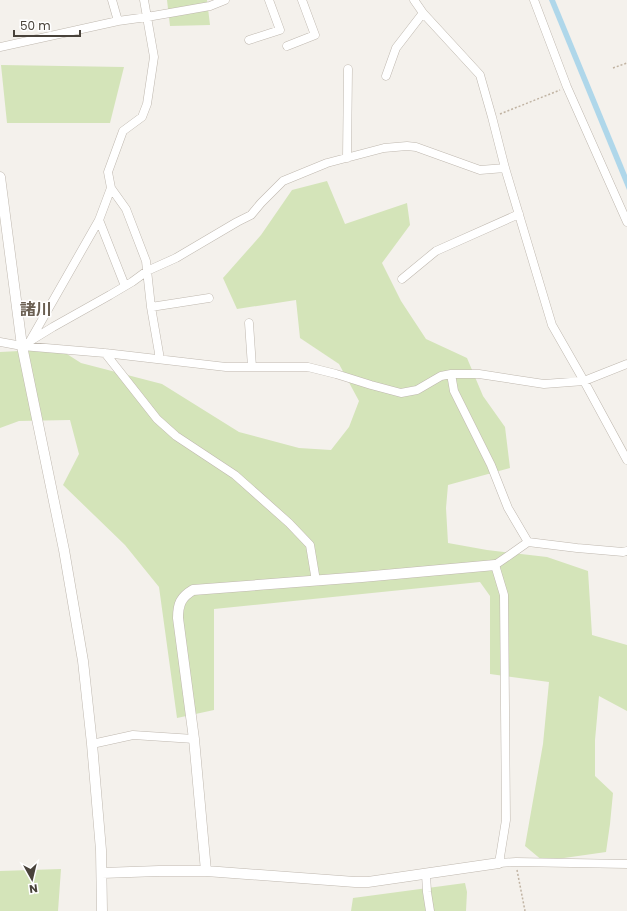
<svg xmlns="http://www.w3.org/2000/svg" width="627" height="911" font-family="Poppins,'Noto Sans JP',sans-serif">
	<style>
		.green { fill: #d4e4b9 }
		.water { fill: #afd7ea }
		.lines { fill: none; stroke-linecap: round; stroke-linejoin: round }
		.minor-casing { stroke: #bfb8af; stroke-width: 9 }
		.tertiary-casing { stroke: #bfb8af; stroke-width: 11 }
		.path { stroke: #c0b3a2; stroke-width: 1.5; stroke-dasharray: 2 2; stroke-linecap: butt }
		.minor { stroke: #fff; stroke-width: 8 }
		.tertiary { stroke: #fff; stroke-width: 10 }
		.labels { text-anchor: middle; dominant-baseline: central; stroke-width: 3; stroke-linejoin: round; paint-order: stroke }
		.quarter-label { font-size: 16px; font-weight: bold; fill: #6a5f52; stroke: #fff }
	</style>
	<rect width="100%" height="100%" fill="#f4f1ec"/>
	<path class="green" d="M167,0h40l3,25 -40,1z
		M1,65l123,2 -14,56h-103z
		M327,181l18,43 62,-21 3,22 -28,38 19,38 25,38 41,19 16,38 22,31 5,41 -62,17 -2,23 2,35 39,7 60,7 41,14 4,64 35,10v66l-28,-15 -4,44v36l18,17 -3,31 -4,28 -63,9 -18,-15 18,-102 6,-62 -59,-8v-78l-10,-14 -266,27v101l-37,8 -18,-131 -34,-42 -62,-60 16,-31 -9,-34 -51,1 -19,7v-76l59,-3 22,14 81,21 77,48 60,16 32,2 18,-23 10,-26 -20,-37 -39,-26 -4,-38 -59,9 -14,-31 38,-43 31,-45z
		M61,869l-3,42h-58v-40z
		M465,883l2,9 -1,19h-115l2,-13z"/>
	<path class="water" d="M549,0h6l72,175v15z"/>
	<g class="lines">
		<defs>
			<path id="minor" d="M112,0l6,21
				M414,0l9,13 57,62 12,42 13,51 47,157 32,56 43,79
				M534,0l33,87 60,135
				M249,40l31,-10 -11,-30
				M287,46l28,-11 -13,-35
				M0,47l118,-26 29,-4 63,-11 15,-6
				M386,76l10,-28 27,-35
				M347,158l1,-89
				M111,188l15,21 20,52 5,46 9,52
				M99,220l26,66
				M402,279l34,-28 83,-37
				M151,307l58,-9
				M249,323l3,44
				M30,341l69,-121 12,-32 -3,-16 15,-41 19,-14 5,-13 7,-47 -10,-57
				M0,342l22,4 83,7 121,14h82l28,7 35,11 30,8 16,-3 24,-14 10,-2h28l65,10 40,-3 43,-17
				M22,346l31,-19 57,-32 22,-13 15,-11 29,-13 61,-36 14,-7 10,-12 22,-22 44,-18 57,-15 23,-2 9,1 64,23 25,-2
				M105,353l52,66 19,17 59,39 54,48 21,22 6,36
				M451,374l3,17 37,74 17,43 20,34
				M627,551l-4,1 -46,-4 -49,-6 -17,12 -16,11 9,30 2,225 -7,43 17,-1 111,2
				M92,744l41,-9 61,4
				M426,874l1,18 3,19"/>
			<path id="tertiary" d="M0,177l22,169 42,204 19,111 9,83 9,106 1,61
				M206,871l-12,-132 -16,-121c0,-14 3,-21 15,-28l169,-13 133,-12
				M102,873l57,-2h47l149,11h13l131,-19"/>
		</defs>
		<use href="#minor" class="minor-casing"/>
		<use href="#tertiary" class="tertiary-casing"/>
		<path class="path" d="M613,68l14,-5
			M500,114l60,-24
			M517,870l8,41"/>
		<use href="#minor" class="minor"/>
		<use href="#tertiary" class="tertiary"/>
	</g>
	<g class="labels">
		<g class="quarter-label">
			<text x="36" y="309">諸川</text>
		</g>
	</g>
	<g transform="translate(32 879) rotate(172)" stroke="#ffffff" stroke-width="3" paint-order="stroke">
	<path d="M0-3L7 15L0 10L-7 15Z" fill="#48423a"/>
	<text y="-6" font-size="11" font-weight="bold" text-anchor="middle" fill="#48423a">N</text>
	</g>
	<path d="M14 30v6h66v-6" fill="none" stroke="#48423a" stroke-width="2"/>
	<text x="20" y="30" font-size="12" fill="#48423a" stroke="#ffffff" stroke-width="3" paint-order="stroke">50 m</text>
</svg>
